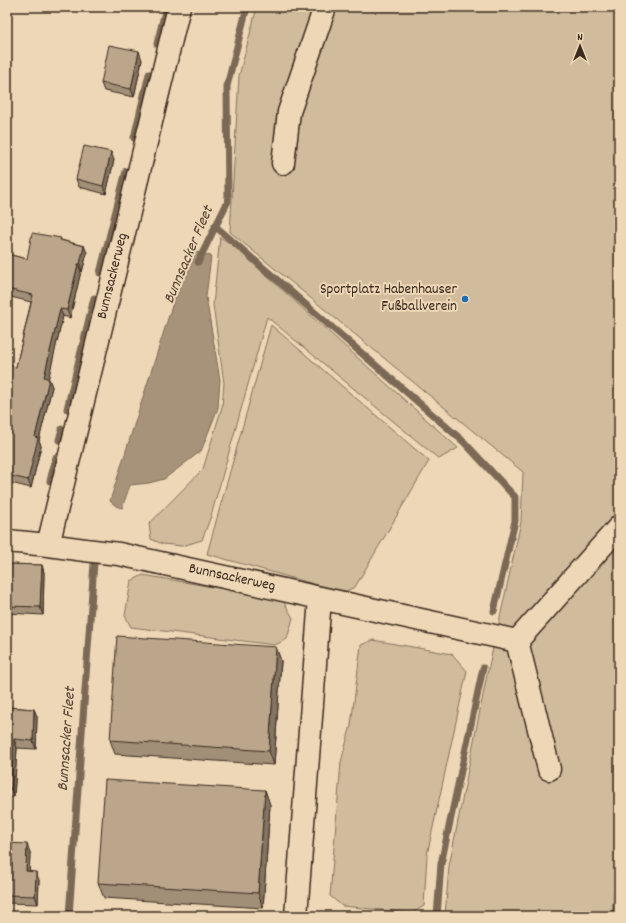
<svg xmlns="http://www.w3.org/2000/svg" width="626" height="923" font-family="Dekko,sans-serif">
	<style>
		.green { fill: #d0bb9d; stroke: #86725e }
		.water { fill: #a7937a; stroke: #7c6955 }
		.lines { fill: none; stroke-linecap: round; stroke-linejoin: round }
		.stream { stroke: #7c6955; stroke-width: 7 }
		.minor-casing { stroke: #3b2a1e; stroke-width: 25 }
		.minor { stroke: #edd7b6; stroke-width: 22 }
		.wall { fill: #a18f78; stroke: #3b2a1e }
		.shaded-wall { fill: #837462; stroke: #3b2a1e }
		.building { fill: #bba68c; stroke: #3b2a1e }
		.poi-dot { fill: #1f6fb2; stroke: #edd7b6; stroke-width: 1.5 }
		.labels { text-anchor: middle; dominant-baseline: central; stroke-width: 4; stroke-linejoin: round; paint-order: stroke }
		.street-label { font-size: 15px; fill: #3b2a1e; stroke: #edd7b6 }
		.poi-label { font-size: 15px; fill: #3b2a1e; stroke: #edd7b6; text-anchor: end }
		.water-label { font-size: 16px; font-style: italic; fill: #564435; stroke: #edd7b6 }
	</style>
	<rect width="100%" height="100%" fill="#edd7b6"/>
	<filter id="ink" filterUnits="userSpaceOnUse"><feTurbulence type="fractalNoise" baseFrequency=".025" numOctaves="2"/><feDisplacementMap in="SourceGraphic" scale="8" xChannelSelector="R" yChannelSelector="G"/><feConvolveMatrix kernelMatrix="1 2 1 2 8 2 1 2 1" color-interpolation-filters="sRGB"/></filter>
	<g filter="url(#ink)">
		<path class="green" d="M257,7h362v838l-7,71h-167l4,-50 39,-196 11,-48 22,-100 2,-50 -293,-240 9,-156z
			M220,237l16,10 23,22 199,179 -19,11 -172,-142 -56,199 -9,24 -20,6 -20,-2 -11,-5 -2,-15 54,-55 19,-62 2,-24 -11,-78z
			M271,325l158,136 -74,126 -9,4 -11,-1 -128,-36z
			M143,575l139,24 11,19 -6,21 -12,6 -144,-18 -6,-11 6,-35z
			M373,640l79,14 15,17 -40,184 -3,51 -12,7 -70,-7 -12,-10 11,-134 10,-37 10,-80z"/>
		<path class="water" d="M193,251l18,5 -5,41 14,83 -2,28 -17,43 -37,28 -15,4 -19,2 -8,23 -6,-2 -6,-5 75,-236z
			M619,845v71h-7z"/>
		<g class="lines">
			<path class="stream" d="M157,44l9,-37
				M134,138l15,-64
				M215,226l249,216 51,55v24l-21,90
				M198,262l30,-61 -1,-115 20,-79
				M100,273l26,-102
				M67,409l27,-111
				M59,440l3,-11
				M50,481l6,-24
				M69,916l25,-353
				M437,916l4,-52 42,-196"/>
			<defs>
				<path id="minor" d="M283,163l6,-51 36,-105
					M7,541l41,4 37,5 34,4 398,87
					M48,545l131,-538
					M517,641l102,-114
					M517,641l32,128
					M296,916l24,-318"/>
			</defs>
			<use href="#minor" class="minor-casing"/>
			<use href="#minor" class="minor"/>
		</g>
		<path class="wall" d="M142,60l-8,37 -30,-6 -3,-8z
			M114,160l-8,34 -27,-7 -3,-8z
			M61,240l23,6 3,7 -5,19 -1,-1 -11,47 -7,-2 -15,63h1l3,8 -13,53 2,6 -10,42 -24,-6v-117l9,2 15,-65 -24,-6v-42l20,5z
			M7,564l35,1 2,8 -1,42 -36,-2z
			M276,647l5,14 -7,104 -159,-11 -5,-14z
			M7,707l27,2 3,8 -1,32 -19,-1 -3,49h-7z
			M265,790l5,15 -7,103 -159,-10 -6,-15z
			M7,843l23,9 -1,20 10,8 -1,24 -31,-1z"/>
		<path class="shaded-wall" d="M139,51l3,9 -8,37 -3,-8z
			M111,152l3,8 -8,34 -3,-8z
			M84,246l3,7 -5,19 -2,-8z
			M78,264l3,7 -11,47 -3,-8z
			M60,309l3,7 -16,69 -3,-8z
			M49,379l3,8 -13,53 2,6 -10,42 -3,-8 7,-43z
			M42,565l2,8 -1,42 -3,-8z
			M276,647l5,14 -7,104 -5,-14z
			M34,709l3,8 -1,32 -3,-8z
			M14,739l3,9 -3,49 -3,-8z
			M265,790l5,15 -7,103 -5,-15z
			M27,844l3,8 -1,27 -3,-8z
			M36,872l3,8 -1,24 -3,-8z"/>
		<path class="building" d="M109,45l30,6 -8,38 -30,-6z
			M84,146l27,6 -8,34 -27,-7z
			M32,233l29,5 -1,2 24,6 -4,18h-2l-11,46 -7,-1 -16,68 5,2 -14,58 3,1 -10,42 -21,-5v-56l2,-7h-2v-47l9,2 17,-72 -26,-6v-35l20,5z
			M7,564l35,1 -2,42 -33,-1z
			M117,636l159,11 -7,104 -159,-11z
			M7,707l27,2 -1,32 -19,-2 -3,50h-4z
			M105,780l160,10 -7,103 -160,-10z
			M7,843l20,1 -1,27 10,1 -1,24 -28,-1z"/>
	</g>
	<circle class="poi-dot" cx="465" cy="299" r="4"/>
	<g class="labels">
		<g class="street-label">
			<text transform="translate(113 276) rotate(-76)">Bunnsackerweg</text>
			<text transform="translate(232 578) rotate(12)">Bunnsackerweg</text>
		</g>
		<g class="poi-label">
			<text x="457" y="290">Sportplatz Habenhauser<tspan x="457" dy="17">Fußballverein</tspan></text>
		</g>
		<g class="water-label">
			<text transform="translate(189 255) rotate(-67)">Bunnsacker Fleet</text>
			<text transform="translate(67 739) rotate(-86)">Bunnsacker Fleet</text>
		</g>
	</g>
	<rect width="626" height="923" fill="none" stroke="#edd7b6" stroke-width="24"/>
	<rect x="12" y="12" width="602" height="899" fill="none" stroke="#3b2a1e" stroke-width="1.5" filter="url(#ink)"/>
	<g transform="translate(580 46)" stroke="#edd7b6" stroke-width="3" paint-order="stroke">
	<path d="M0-3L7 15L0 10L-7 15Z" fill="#3b2a1e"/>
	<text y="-6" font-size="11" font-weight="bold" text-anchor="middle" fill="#3b2a1e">N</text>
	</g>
</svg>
